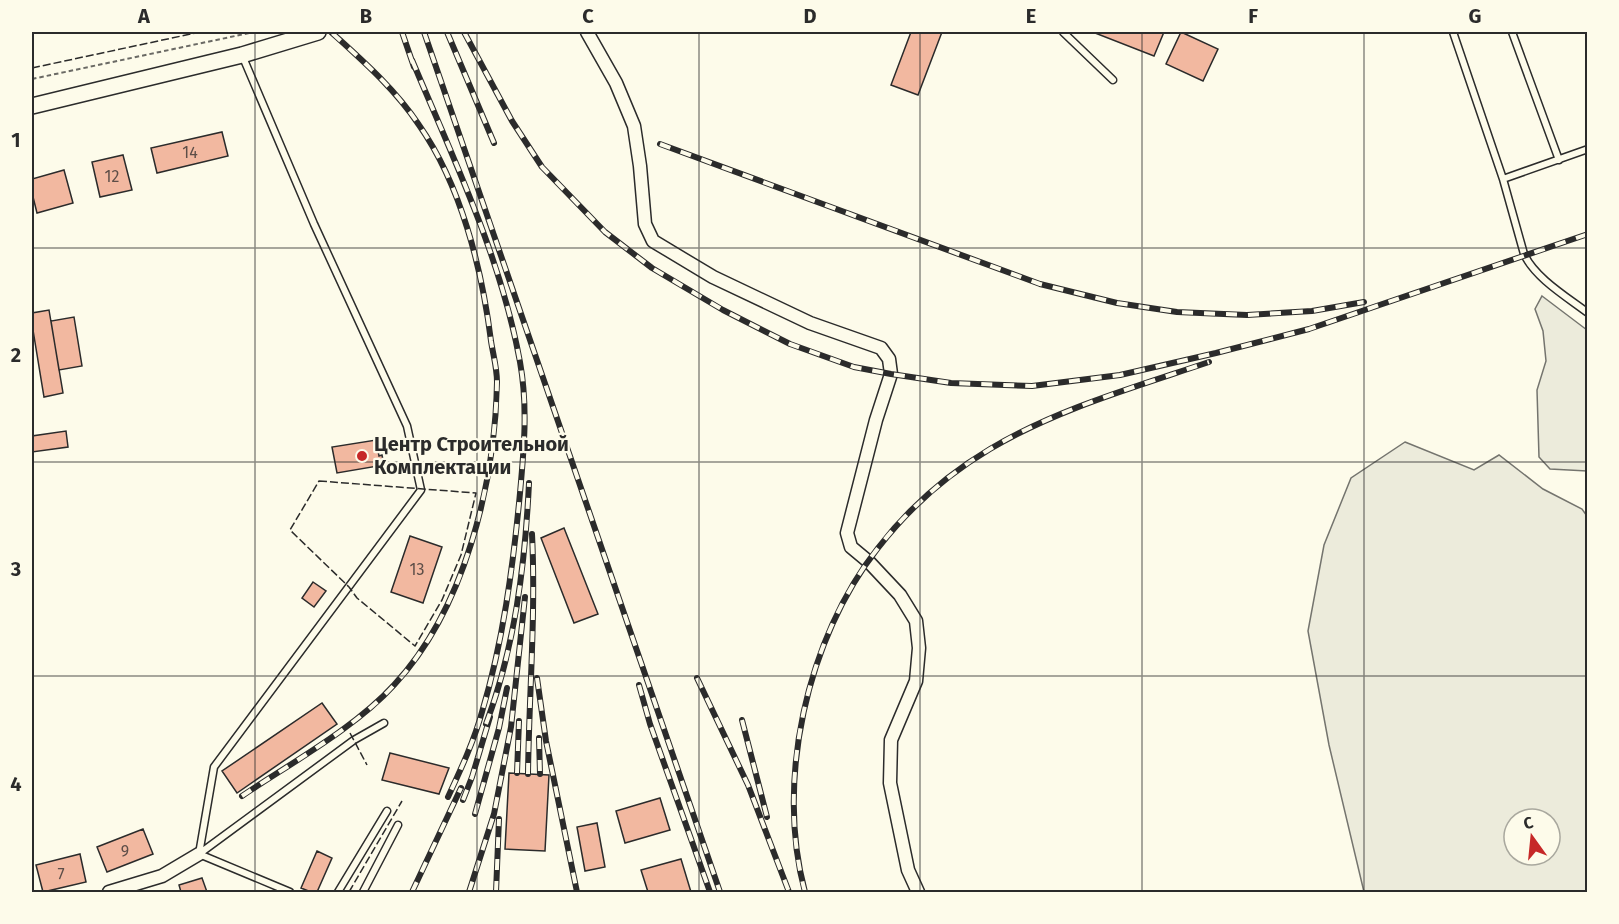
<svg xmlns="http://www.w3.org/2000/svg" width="1619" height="924" font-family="'Fira Sans',sans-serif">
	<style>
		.green { fill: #ecebdb; stroke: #74746e; stroke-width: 1.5; fill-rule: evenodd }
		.building { fill: #f2b8a0; stroke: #2b2b2b; stroke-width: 1.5 }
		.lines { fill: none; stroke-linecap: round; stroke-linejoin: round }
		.service-casing { stroke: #2b2b2b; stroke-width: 9 }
		.minor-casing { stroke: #2b2b2b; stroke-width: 15 }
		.tertiary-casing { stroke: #2b2b2b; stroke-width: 18 }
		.path { stroke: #6a6964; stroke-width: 2; stroke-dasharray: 4.5 3; stroke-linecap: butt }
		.service { stroke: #fdfbea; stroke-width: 6 }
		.minor { stroke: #fdfbea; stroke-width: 12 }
		.tertiary { stroke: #fdfbea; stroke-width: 15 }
		.rail-casing { stroke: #2b2b2b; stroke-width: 6 }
		.rail { stroke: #fdfbea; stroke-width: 4; stroke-dasharray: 11; stroke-linecap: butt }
		.fence { stroke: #2b2b2b; stroke-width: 1.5; stroke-dasharray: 8 3; stroke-linecap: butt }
		.grid { fill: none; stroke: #2b2b2b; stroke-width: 1.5; stroke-opacity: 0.55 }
		.poi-dot { fill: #c62828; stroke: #fdfbea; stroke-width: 2 }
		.labels { text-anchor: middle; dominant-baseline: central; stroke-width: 4.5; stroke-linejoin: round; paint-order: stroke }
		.number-label { font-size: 16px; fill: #5d4e48 }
		.poi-label { font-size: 20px; font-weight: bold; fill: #2b2b2b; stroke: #fdfbea; text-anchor: start }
		.neatline { fill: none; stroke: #2b2b2b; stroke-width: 2 }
		.grid-label { font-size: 20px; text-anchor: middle; font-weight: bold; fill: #2b2b2b }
	</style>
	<rect width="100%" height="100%" fill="#fdfbea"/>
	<path class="green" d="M1542,296l45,34v141l-37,-2 -11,-12 -2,-67 9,-29 -3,-30 -8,-22z
		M1405,442l69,28 25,-15 44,34 39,20 5,7v376h-223l-35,-147 -21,-114 16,-86 27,-67zM1514,819h36v36h-36z"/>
	<path class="building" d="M911,32h31l-24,63 -27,-10z
		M1095,32h69l-10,24 -59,-23z
		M1181,32l37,17 -15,32 -37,-17z
		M222,132l6,24 -71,17 -6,-25z
		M123,155l9,35 -32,7 -8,-35z
		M64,170l9,33 -36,10 -5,-20v-14z
		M49,310l14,83 -19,4 -12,-73v-11z
		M74,317l8,49 -23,4 -8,-49z
		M66,431l2,16 -36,5v-16z
		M376,440l3,16 3,-1 2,10 -47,8 -5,-26z
		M564,528l34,86 -24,9 -33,-85z
		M410,536l32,11 -19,56 -32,-11z
		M313,582l13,9 -12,16 -12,-9z
		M322,703l15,21 -100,69 -15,-22z
		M390,753l59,15 -10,26 -57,-14z
		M509,773l40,2 -4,76 -40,-2z
		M660,798l10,32 -45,13 -9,-32z
		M597,823l8,44 -20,4 -8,-44z
		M143,829l10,25 -46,18 -10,-25z
		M317,851l15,7 -15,34h-6l-10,-4z
		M80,854l6,28 -43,10 -7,-27z
		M681,859l10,33h-43l-7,-22z
		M202,878l5,14h-26l-2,-7z"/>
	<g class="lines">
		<defs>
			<path id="service" d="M1063,32l50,48
				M1453,32l50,147 21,75c11,24 43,43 64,59
				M1512,32l47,128
				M1503,179l85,-30
				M199,854l15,-87 207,-277 -14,-64 -93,-202 -72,-169
				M199,854l155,-114 30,-17
				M199,854l91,38
				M338,892l49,-81
				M363,892l35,-67"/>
			<path id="minor" d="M587,32l29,51 18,43 6,40 5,58 8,17 60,36 97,46 71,25 8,11 2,15 -15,46 -29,113 4,14 18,15 31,33 16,26 3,27 -3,33 -25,59 -1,43 18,87 10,22
				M109,892l53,-16 37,-22"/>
			<path id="tertiary" d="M32,106l210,-51 76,-23"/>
		</defs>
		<use href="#service" class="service-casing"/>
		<use href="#minor" class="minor-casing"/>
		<use href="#tertiary" class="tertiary-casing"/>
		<path class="path" d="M32,79l222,-47"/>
		<use href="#service" class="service"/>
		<use href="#minor" class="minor"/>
		<use href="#tertiary" class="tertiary"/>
		<defs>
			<path id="rail" d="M402,32l12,35
				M424,32l296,860
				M447,32l47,111
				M464,32l48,89 30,46 63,65 47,36 71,42 67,34 64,23 37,7 60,9 81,3 88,-11 96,-22 93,-24 279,-95
				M412,60c41,98 89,197 108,302 8,44 4,87 0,131 -7,74 -17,149 -38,219 -8,29 -21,57 -34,85
				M660,144l380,140 77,19 60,9 70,3 65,-4 52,-9
				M537,678l9,63 31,151
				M697,678l51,107 41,107
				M639,685l11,39 60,168
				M742,720l25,97
				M486,724c29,-77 39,-159 43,-241
				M539,738l1,36
				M517,773l2,-52
				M528,774c1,-80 8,-160 4,-240
				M242,796c49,-33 113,-68 152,-111 71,-76 101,-202 103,-303 0,-14 -4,-28 -6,-41 -9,-72 -30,-156 -72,-216 -24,-36 -56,-64 -88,-93
				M463,800l9,-23 18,-60
				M475,814l24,-86 8,-40
				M412,892l49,-104
				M469,892l25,-78 17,-87 14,-130
				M496,892l3,-73
				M805,892c-30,-111 2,-254 73,-344 30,-39 70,-74 112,-99 67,-40 145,-62 219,-87"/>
		</defs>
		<use href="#rail" class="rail-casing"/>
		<use href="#rail" class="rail"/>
		<path class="fence" d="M32,68l168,-36
			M319,481l157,12 -15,62 -19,45 -27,46 -58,-48 -8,-11 -59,-57z
			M350,733l17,32
			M349,892l53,-91"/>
	</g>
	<path class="grid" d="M255,32v860M477,32v860M699,32v860M920,32v860M1142,32v860M1364,32v860M32,248h1556M32,462h1556M32,676h1556"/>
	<circle class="poi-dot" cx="362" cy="456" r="6"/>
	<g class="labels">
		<g class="number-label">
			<text x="190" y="152">14</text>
			<text x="112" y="176">12</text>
			<text x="417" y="569">13</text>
			<text x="125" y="851">9</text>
			<text x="61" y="874">7</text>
		</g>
		<g class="poi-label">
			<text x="374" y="444">Центр Строительной<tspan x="374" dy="23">Комплектации</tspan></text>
		</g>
	</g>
	<rect width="1619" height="924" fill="none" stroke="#fdfbea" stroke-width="66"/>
	<g transform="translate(1532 837) rotate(345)"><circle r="28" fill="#fdfbea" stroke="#a9a89e" stroke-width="1.5"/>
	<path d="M0-4.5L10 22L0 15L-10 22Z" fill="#c62828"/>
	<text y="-9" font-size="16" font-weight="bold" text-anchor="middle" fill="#2b2b2b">С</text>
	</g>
	<rect x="33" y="33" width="1553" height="858" class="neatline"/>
	<g class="grid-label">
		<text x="144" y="23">A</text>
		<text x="366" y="23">B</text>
		<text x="588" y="23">C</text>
		<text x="810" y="23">D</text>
		<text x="1031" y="23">E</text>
		<text x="1253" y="23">F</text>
		<text x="1475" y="23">G</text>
		<text x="16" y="147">1</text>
		<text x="16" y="362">2</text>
		<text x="16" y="576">3</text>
		<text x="16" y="791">4</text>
	</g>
</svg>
